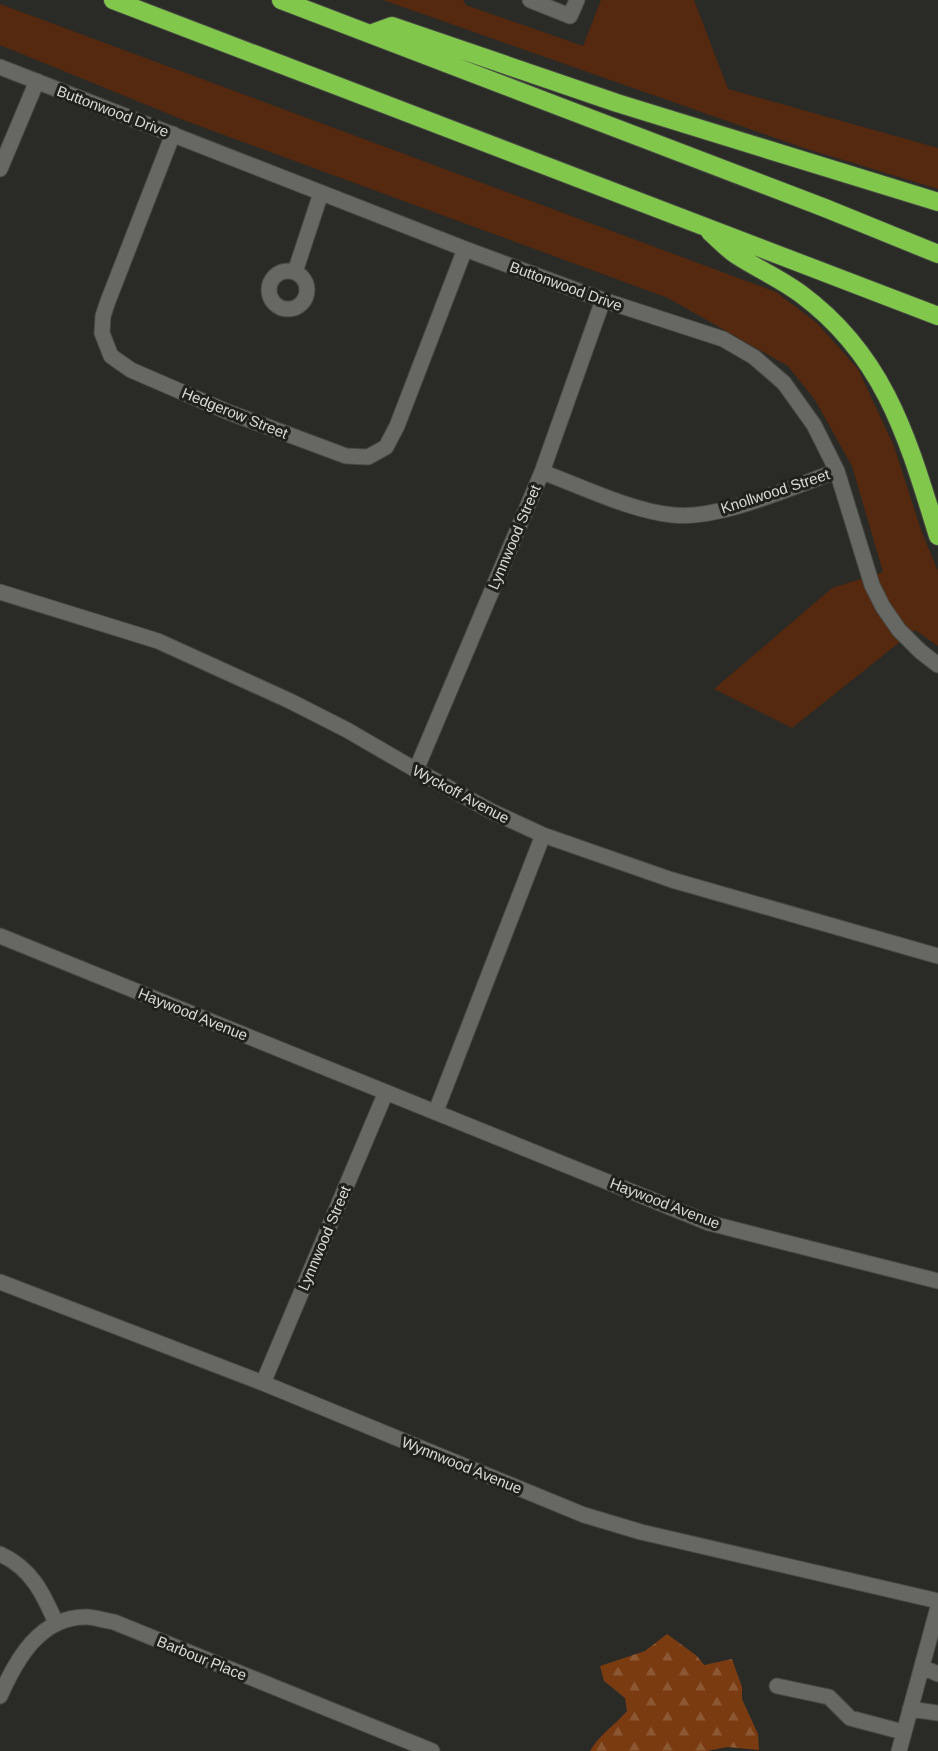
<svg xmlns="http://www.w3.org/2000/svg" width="938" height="1751" font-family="Arial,sans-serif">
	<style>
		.green { fill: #55290f }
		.forest { fill: url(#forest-firs) }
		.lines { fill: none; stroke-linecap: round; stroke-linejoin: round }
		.minor-casing { stroke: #474743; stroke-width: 17 }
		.highway-casing { stroke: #474743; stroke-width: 20 }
		.minor { stroke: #676763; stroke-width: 15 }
		.highway { stroke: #81c74c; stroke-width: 18 }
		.labels { text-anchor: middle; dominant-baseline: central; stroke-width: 6; stroke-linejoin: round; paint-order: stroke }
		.street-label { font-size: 15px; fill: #dadad7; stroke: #20201d }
	</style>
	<defs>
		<pattern id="forest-firs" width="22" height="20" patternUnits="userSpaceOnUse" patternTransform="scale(1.5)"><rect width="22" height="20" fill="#7a3b11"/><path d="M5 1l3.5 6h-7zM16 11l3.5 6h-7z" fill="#8c5733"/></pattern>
	</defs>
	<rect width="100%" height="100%" fill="#2a2a26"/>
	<path class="green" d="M383,0h80l3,5 117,41 18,-46h93l34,89 210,59v41l-134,-41z
		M0,4l776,288 41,31 41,46 36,77 27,84 17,41v75l-23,-16 -123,98 -78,-39 118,-101 51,-16 -31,-106 -37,-66 -27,-34 -120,-68 -482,-177 -186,-76z"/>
	<path class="forest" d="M667,1634l30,22 7,9 28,-6 10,28v12l16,35 1,16 -32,-3 -20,4h-117c9,-16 25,-26 37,-40l-2,-13 -21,-17 -4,-15 45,-15z"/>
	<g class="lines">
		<defs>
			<path id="minor" d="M530,0l40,16 7,-16
				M0,67l465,182 138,51 120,39 31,18 30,26 30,42 23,46 35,114 11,22 16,23 21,21 18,14
				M173,134l-65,167 -5,15 -1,17 9,23 20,14 97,42 118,44 22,1 18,-10 11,-21 68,-177
				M0,169l37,-88
				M269 290a19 19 0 1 1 38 0a19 19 0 1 1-38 0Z
				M295,272l26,-79
				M542,472c39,14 89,39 131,43 46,5 119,-28 164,-44
				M0,592l158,49 132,60 57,29 69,40 75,41 52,24 129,45 266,76
				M416,770l126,-298 61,-172
				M0,936l709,287 229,58
				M436,1111l107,-276
				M0,1282l263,101 321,132 57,17 297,69
				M263,1383l123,-291
				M0,1554c31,14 43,39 56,69
				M922,1667l16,7
				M777,1686l52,11 21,21 53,14
				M0,1696c16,-36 40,-80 87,-79 8,0 18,4 27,5l318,129
				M910,1709l28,4
				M899,1751l39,-144"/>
			<path id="highway" d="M113,0l825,316
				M281,0l544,208 113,46
				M370,34l22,-8 225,77 321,99
				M710,232c9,8 18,18 28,24 20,13 43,23 63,38 85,63 107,146 137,242"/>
		</defs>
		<use href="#minor" class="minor-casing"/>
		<use href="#highway" class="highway-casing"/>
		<use href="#minor" class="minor"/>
		<use href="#highway" class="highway"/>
	</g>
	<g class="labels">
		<g class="street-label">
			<text transform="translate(113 111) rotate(21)">Buttonwood Drive</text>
			<text transform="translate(566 286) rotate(20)">Buttonwood Drive</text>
			<text transform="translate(235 413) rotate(22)">Hedgerow Street</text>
			<text transform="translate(775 491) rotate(-18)">Knollwood Street</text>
			<text transform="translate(514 537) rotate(-67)">Lynnwood Street</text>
			<text transform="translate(461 794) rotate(28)">Wyckoff Avenue</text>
			<text transform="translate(193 1014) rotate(22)">Haywood Avenue</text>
			<text transform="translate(665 1203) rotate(21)">Haywood Avenue</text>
			<text transform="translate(324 1238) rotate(-67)">Lynnwood Street</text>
			<text transform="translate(462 1465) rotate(22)">Wynnwood Avenue</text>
			<text transform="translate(202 1658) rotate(22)">Barbour Place</text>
		</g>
	</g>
</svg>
